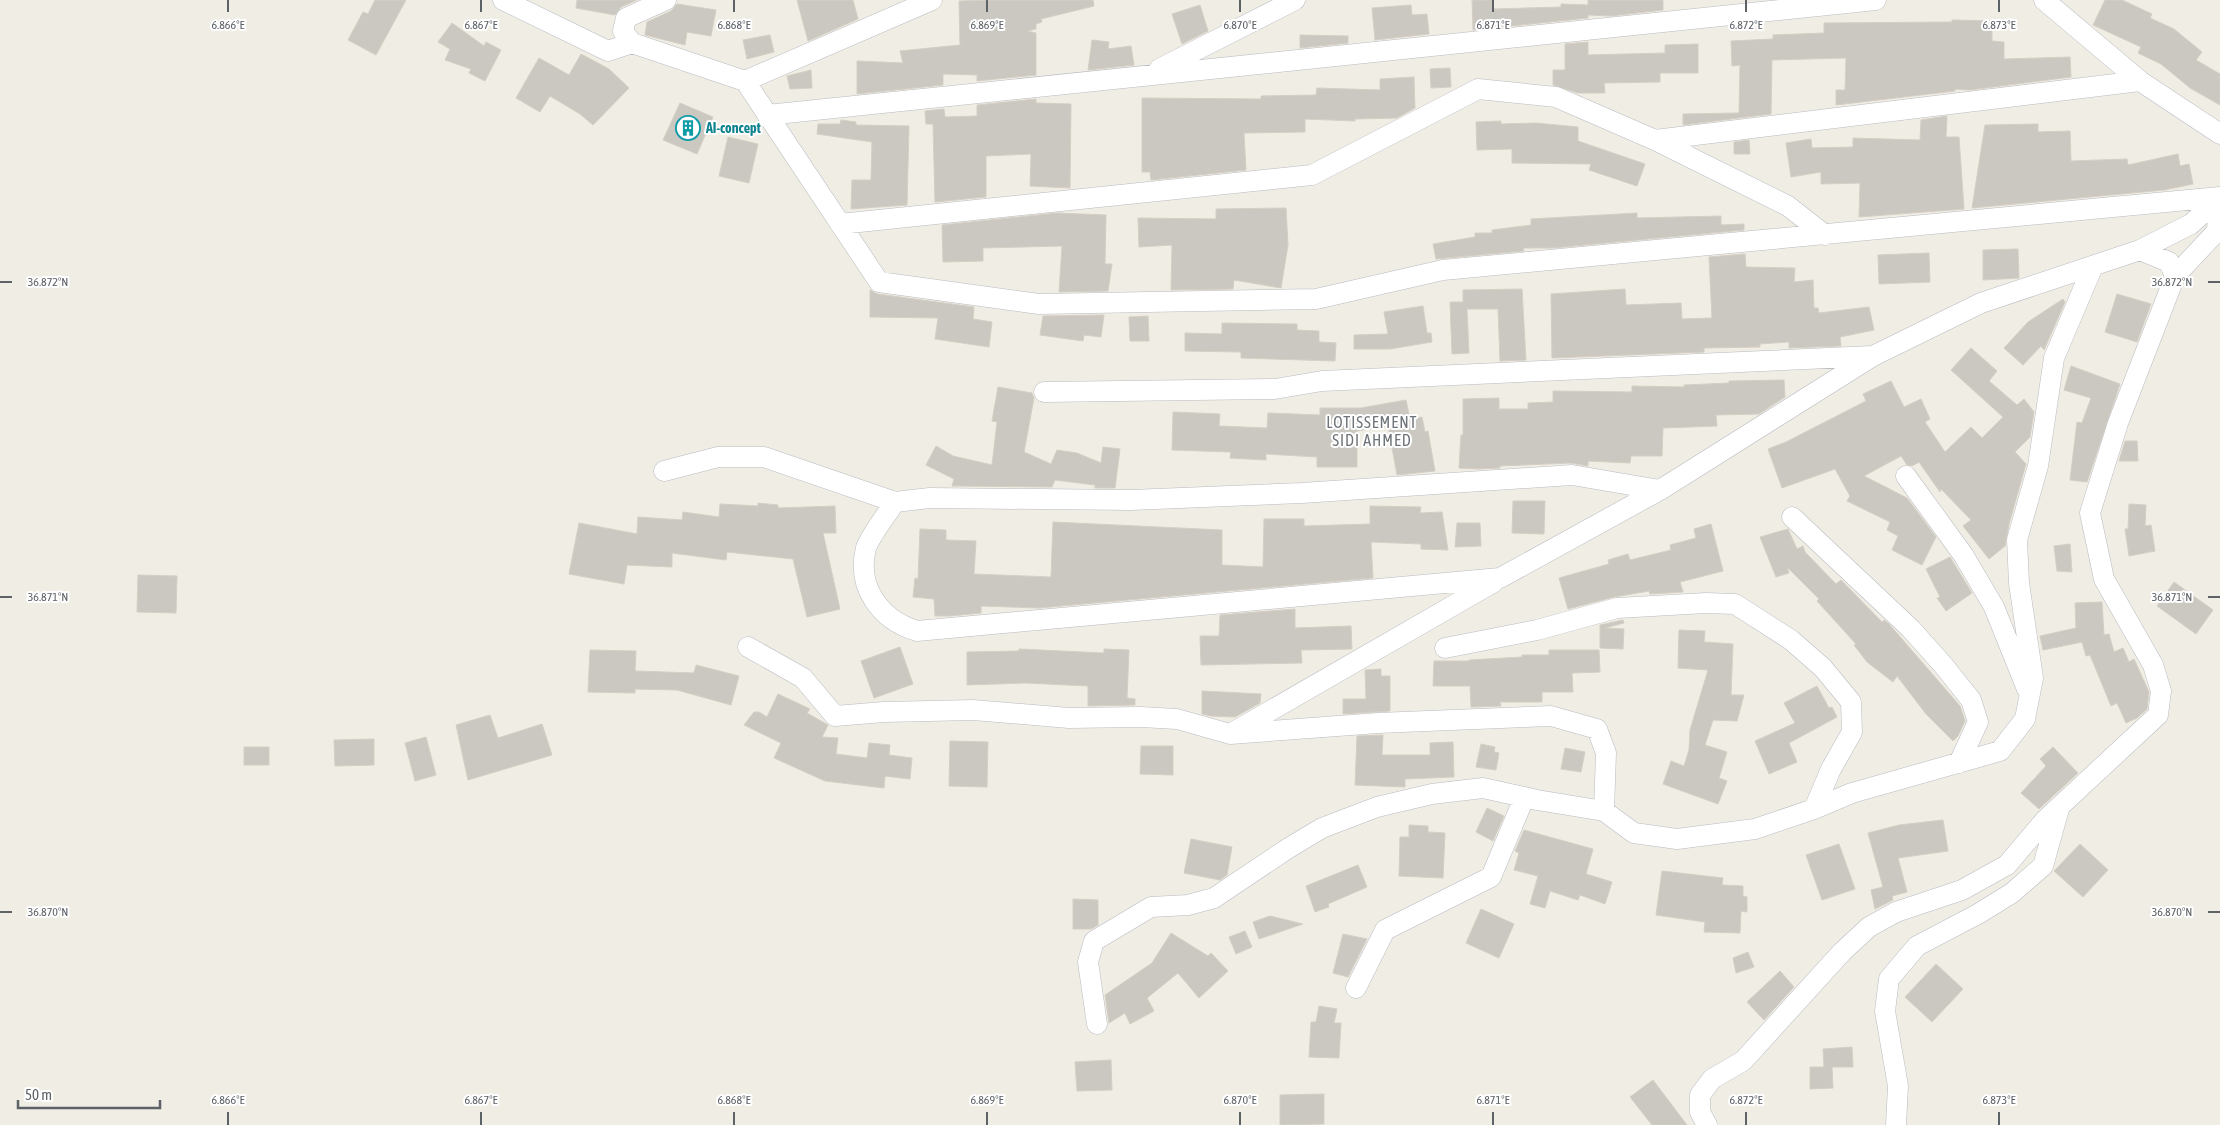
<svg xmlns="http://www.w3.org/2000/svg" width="2220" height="1125" font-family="'Asap Condensed',sans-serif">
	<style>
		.building { fill: #cbc8c2; stroke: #d5cfc3 }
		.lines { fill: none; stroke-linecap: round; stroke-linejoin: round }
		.minor-casing { stroke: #b8bbc0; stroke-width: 21 }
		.minor { stroke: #fff; stroke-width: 20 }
		.ticks { fill: none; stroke: #5d6267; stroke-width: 2 }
		.labels { text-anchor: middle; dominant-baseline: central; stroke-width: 4; stroke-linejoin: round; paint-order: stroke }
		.culture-label { font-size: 14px; font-weight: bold; fill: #0d838f; stroke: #fff; text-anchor: start }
		.quarter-label { font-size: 16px; letter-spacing: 1px; fill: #6e7479; stroke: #fff }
		.ticks-label { font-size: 12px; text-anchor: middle; fill: #5d6267; stroke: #fff; stroke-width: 4; stroke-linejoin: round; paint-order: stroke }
	</style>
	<rect width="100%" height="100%" fill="#f0ede5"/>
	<path class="building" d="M375,0h31l-30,55 -28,-15 15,-28 5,2z
		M577,0h60l-16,7 -6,8 -39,-7z
		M797,0h56l5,19 -50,22z
		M1000,0h93l1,6 -53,13 1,3 -6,2v5l-9,2 9,2v42l-59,6v-6l-34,-1v11l-86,9v-33l46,2 -3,-12 60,-6 -1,-44z
		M1472,0h21v9l68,-2v-3l27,1v-5h75v10l-52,6 -23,-1v3l-115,12z
		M2105,0h17l30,14 -2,4 24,11 28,23 -6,8 24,14v31l-30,-17 -29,-24 -23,-11 3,-6 -48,-22z
		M677,4l39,6 -5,26 -24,-4 -2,13 -40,-10 2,-13 24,-11z
		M1200,5l8,26 -26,13 -10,-30z
		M1411,5l1,10 15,-1 2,20 -54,6 -3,-32z
		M1952,20l40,1v20l12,1v17l66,-2 1,20 -101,13 -15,-1v2l-119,14v-15h9l1,-32 -74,2 -1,54 -88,11v-11l56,-1 1,-48 -8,1 -1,-25 42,-2v-4l51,-2v-10l128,-1z
		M452,23l32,23 2,-4 15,8 -16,31 -16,-8 2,-4 -26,-9 5,-11 -12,-7z
		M770,35l4,17 -27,7 -4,-19z
		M1300,35l48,1v7l-48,5z
		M1092,40l17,2 -1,7 23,-3 3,19 -46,5z
		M1588,42v13l77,-2v-8l33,-1v29h-38v9l-56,1 1,10h-27l-25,-8v-15h12v-26z
		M581,54l28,15 20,19 -36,37 -13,-11 -30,-18 -10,16 -24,-14 23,-40 30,17z
		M1450,68l1,19 -20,1 -1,-19z
		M811,70l1,18 -22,1 -3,-13z
		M1414,77l1,31 -18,10 -42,1v2l-50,-2v13l-61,1 2,37 -95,10 -1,-8h-8v-74l119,1v-3l55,-1 1,-7 63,2v-11z
		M1036,99v4l35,1 -1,84 -40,-2 1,-32 -45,2v41l-51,5 -2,-78h-7l-1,-13 19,-2 1,8 32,-1v-11z
		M680,103l33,14 -16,37 -34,-14z
		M1947,116l-1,21h13l5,72 -105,8 1,-34 -39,1v-12l-30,5 -5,-34 25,-4 1,9 41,-1v-9l67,2 1,-20z
		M841,120l15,2v3l53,1 -2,79 -56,4 1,-29h19l1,-38 -55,-8 1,-10h22z
		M1501,121v3l35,-1 42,4v14l67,23 -8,22 -48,-16 2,-6 -79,-1v-14l-35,1 -1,-28z
		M2038,124v8l32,-1 1,30 56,-2 1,6 50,-11 2,12 9,-2 4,20 -29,6 -192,18 13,-83z
		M728,137l30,7 -9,39 -30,-7z
		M1749,140l1,14h-16v-12z
		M1286,208l2,37 -7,43 -47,-8 -1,9 -62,1 1,-45 -33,2 -1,-29 78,1v-10z
		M1057,213l49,2 -1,49h7l-4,27 -49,1 3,-46 -79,2v13l-40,1 -1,-37z
		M1637,213v5l84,-2v9l23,-1v6l-191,18h-30l1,3 -88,8 -3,-15 42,-7v-4h17v-3l39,-5v-6z
		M2018,249l1,29 -36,2v-30z
		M1929,253l1,29 -51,2 -1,-29z
		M1745,254l1,13 49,1 -1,14 19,-2 1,28h4l1,5 50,-6 5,23 -34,7 1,9 -52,2v-6l-29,2v3l-56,1v4l-152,6 -1,-64 74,-5 1,16 55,-2 1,16 30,-1 -3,-61z
		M1522,289l4,71 -26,1 -2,-52h-31l2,44 -17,1 -2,-52h13v-12z
		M870,290l7,4 97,13 -1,12 19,3 -3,25 -54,-8 3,-21 -68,-1z
		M2117,294l34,10 -14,38 -32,-10z
		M2063,299l2,3 -21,48 -3,-4 -18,19 -19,-17 24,-26z
		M1423,306l4,27h4l1,9 -42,7h-36v-14l34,-1 -4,-22z
		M1104,315l-3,22 -17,-2 -1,6 -43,-6 3,-19z
		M1148,316l1,25h-19l-1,-24z
		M1222,323l75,1v6l22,1v11l17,1 -1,18 -94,-3v-6l-56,-1v-18l37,1z
		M1971,348l26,23 -8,10 28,24 7,-6 10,13 -4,25 -15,15 11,12 -17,60 -4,22 -16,13 -26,-33 8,-6 -30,-31 -1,3 -21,-30 -7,4 -5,-1 -6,-9 -37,20 43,22 29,39 -14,28 -30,-15 6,-14 -11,-6 3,-8 -43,-21 3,-5 -15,-27 -53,19 -14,-39 18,-7 80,-41 -3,-7 28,-13 13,26 17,-8 9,20 -5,3 20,30 26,-25 11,11 21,-21 -52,-47z
		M2071,366l49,18 -33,98 -17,-2 7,-58 5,1 9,-25 -27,-8z
		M1784,380l1,17 -26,17 -43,1 1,11 -54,2 -1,28h-31l-1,7 -42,-2v5l-17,-3 -71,3v2l-22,1 -19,-1 2,-33h2v-36l36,-1v11h29v-6l25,-1v-11l79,1v-6l52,1v-2l45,-2v-2z
		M998,387l34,6 2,5 -10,54 27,12 6,-14 20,3 24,10 2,-16 17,2 -5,39h-20v-3l-40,-5 -3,7 -100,-1 2,-7 -28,-14 10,-19 17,10 39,9 5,-43 -5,-1z
		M1406,400l4,19 12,-2 3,15 3,-1 7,40 -38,4 -9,-49 -31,5v36h-40v-10l-51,-3v6l-36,-2 1,-6 -59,-2 1,-38 47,2 -1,12 48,2 1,-15 52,2v-7h41z
		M2125,441h12l1,20h-19z
		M1513,501h32l-1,33 -32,-1z
		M758,503l20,2v3l57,-2 1,27h-13l17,76 -33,8 -14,-58 -66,-7 -1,8 -54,-7v14l-45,-2 -3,19 -55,-10 10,-51 58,11 1,-17 44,3 1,-8 36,5 1,-13 38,2z
		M2129,504l17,1 -1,21 6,-1 4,26 -26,5 -4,-27h3z
		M1370,506l51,1 -1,6 22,-1 6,38 -27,-1v-5l-50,-2 2,36 -334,30 -58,-2v7l-31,3h-15l-1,-17 -21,-2 2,-19 3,1 2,-50 26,1v10l30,1 -2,33 77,3 2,-55 169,8v35l41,2 1,-48h40v7l66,-2z
		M1457,523h23l1,23 -26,1z
		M1711,524l12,47 -43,11 3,10 -33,2 -1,-3 -35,6 -46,12 -9,-31 50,-14 -1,-4 20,-6 2,6 41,-10 -1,-5 26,-7 -2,-9z
		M1788,529l9,20 6,-3 2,6 31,32 5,-4 41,42 2,-2 5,4 71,82 5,15 -7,15 -5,5 -27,-27 -29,-38 -4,6 -26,-20 -13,-17 2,-1 -39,-43 2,-2 -32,-32 2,6 -13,4 -16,-40z
		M2070,544l2,28 -15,-1 -3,-25z
		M1950,557l22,36 -26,18 -9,-13 3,-1 -14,-28z
		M138,575l39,1 -1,37 -39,-1z
		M2174,582l39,28 -17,24 -39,-28z
		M2102,602l2,33 5,-1 5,18 9,-4 6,14 5,-3 15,33 -2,17 -10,9 -11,5 -9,-20 -6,3 -21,-51 -4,1 -4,-14 -39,8 -3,-14 36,-8 -1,-25z
		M1295,609v19l56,-2 1,23 -51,1 1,13 -101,2 -1,-29h19l1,-21z
		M1623,620l1,3 -19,5 19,1 -1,20 -23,-1v-23z
		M1679,630l26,1 -1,11 29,2 -2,51h13l-7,26 -24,-1 -8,25 22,7 -8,26 8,3 -9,23 -55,-20 8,-23 13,5 5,-16 1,-20 18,-60 -30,-2z
		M900,647l13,37 -39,14 -13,-37z
		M1019,649l85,4v-4l25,1 -2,48 8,1v6l-47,1v-20l-62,-3 -59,2v-33l52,-1z
		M590,650l46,1 -1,20 59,2 2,-8 43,11 -8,29 -54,-15 -42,-1v4l-47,-1z
		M1549,650h50l1,22 -28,1 1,19h-31v10h-42l1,4 -30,1 -1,-21h-37l1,-25h35v-1l53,-3v-2h27z
		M1381,669v7h9v35l-47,3v-15h23l-1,-29z
		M1817,686l12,22 3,-1 5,10 -48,26 8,19 -28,12 -14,-33 40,-18 -11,-20z
		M1202,691l59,3 -1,9 -25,14 -24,-1 -9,-2z
		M778,694l32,15 -3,4 21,12 -6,12 16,1 -2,16 31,4 2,-15 21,2 -1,10 23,3 -2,21 -25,-3 -1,12 -59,-7 -51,-23 7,-15 -37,-18 10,-13h5l8,5z
		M490,715l8,23 44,-14 10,31 -84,25 -12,-55z
		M1383,735l-1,20h48v-12l23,-1 1,35 -49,2v8l-50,-2 2,-49z
		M426,737l10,38 -21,6 -10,-38z
		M374,739v26l-39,1 -1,-26z
		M950,741l38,1 -1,45 -38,-1z
		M1481,744l14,3 -1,5 5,1 -3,17 -20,-3z
		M1141,746h32v29l-33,-1z
		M244,747h25v18h-25z
		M2053,747l25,26 -39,36 -18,-16 25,-27 -6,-7z
		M1565,748l20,4 -4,20 -20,-3z
		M1487,808l17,8 -11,25 -17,-9z
		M1943,820l5,31 -50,7 9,34 -15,4 1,4 -18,9 -4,-19 12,-3 -15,-54 31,-8z
		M1409,825l19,1v6l17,1 -2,45 -44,-2 1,-39h9z
		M1524,830l69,19 -7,25 26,8 -7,22 -25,-9 -2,5 -28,-9 -5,17 -15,-4 8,-28 -24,-6 5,-17 -4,-2z
		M1191,839l41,8 -5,28 -7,5 -36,-7z
		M1839,844l16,45 -33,11 -16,-45z
		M2080,844l28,26 -25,27 -29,-26z
		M1358,865l9,22 -39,17 1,3 -14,5 -9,-26z
		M1662,871l61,7 -1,7 21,1v10l4,1v15l-6,-1 -1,22 -36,-1 1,-10 -49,-7z
		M1073,899l25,1v25l-7,4h-18z
		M1481,909l33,15 -15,34 -33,-15z
		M1270,916l33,8 -44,15 -6,-17z
		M1245,931l7,16 -16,7 -7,-17z
		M1171,933l37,23 3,-3 17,18 -29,27 -21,-25 -31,25 7,13 -24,13 -5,-11 -16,10 -4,-28 47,-32z
		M1343,934l24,5 -19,38 -15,-4z
		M1748,952l6,15 -18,6 -3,-15z
		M1936,964l27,25 -31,33 -27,-25z
		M1780,971l14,16 -30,33 -17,-18z
		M1319,1006l18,3 -3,14h7l-2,35 -30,-1 2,-35h5z
		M1852,1047l1,20h-21l1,21 -23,1v-22h14l-1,-18z
		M1111,1060l1,30 -35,1 -2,-29z
		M1653,1080l34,45h-35l-22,-28z
		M1324,1094v30l-44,1v-30z"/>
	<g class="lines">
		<defs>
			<path id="minor" d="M503,0l105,51 24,-8
				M666,0l-40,18 -3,13 9,12 113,38 134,201 160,22 277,-5 127,-29 777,-73
				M2044,0l96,81 80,53
				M1159,69l136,-69
				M745,81l187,-81
				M767,115l1109,-115
				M1655,140l485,-59
				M840,224l472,-49 166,-86 78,8 99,43 133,66 37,29
				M2175,276l42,-45 2,-33
				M1044,392l231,-3 47,-8 551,-25 108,-53 159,-53 51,-26 28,-26
				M664,471l54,-14h46l131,45
				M1906,476l58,80 30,51 33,82
				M1660,490l-88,-15 -270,18 -171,7 -201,-2 -35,4c-8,12 -25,34 -29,46 -10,40 15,72 51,83l583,-53 160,-88 213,-134
				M1792,517l119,112 33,37 27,34 7,22 -19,41
				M748,647l55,31 32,38 49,-4 89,-2 96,8 72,-1 36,2 53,15 264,-152
				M1445,648l92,-18 80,-22 89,-5 29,1 56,36 32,28 28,34 1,30 -21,37 -17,40
				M1604,811l30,22 43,6 78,-10 59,-20 38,-16 148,-42 25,-32 8,-41 -14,-95 -2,-43 21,-74 16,-108 39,-92
				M1356,988l29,-58 106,-53 33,-79
				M1097,1024l-9,-62 6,-21 57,-34 37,-2 26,-7 73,-49 35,-21 55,-21 55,-13 51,-6 54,12 67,11 2,-58 -9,-24 -46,-13 -173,7 -148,11
				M1707,1125l-7,-13v-17l12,-16 31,-18 99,-109 27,-25 27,-15 66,-22 45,-25 38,-45 113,-105 3,-24 -8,-26 -49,-86 -14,-66 28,-90 57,-147 -6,-14 -29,-12
				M1896,1125l2,-39 -13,-75 4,-32 28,-33 61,-32 34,-21 31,-27 16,-57"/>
		</defs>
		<use href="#minor" class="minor-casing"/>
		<use href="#minor" class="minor"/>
	</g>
	<path class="ticks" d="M228,0v12M481,0v12M734,0v12M987,0v12M1240,0v12M1493,0v12M1746,0v12M1999,0v12M0,282h12M2208,282h12M0,597h12M2208,597h12M0,912h12M2208,912h12M228,1112v13M481,1112v13M734,1112v13M987,1112v13M1240,1112v13M1493,1112v13M1746,1112v13M1999,1112v13"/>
	<defs>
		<symbol id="building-ring" viewBox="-11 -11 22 22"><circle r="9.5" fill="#fff" stroke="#0f9aa8" stroke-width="1.5"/><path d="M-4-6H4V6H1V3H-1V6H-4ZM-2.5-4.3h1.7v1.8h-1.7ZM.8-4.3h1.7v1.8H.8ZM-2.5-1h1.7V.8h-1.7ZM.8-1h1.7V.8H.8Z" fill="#0f9aa8"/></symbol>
	</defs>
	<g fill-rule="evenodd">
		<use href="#building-ring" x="674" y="114" width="28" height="28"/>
	</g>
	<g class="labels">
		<g class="culture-label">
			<text x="706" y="128">AI-concept</text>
		</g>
		<g class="quarter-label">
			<text x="1372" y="422">LOTISSEMENT<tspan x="1372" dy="18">SIDI AHMED</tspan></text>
		</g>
	</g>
	<g class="ticks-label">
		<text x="228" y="29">6.866°E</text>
		<text x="481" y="29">6.867°E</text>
		<text x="734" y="29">6.868°E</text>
		<text x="987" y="29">6.869°E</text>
		<text x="1240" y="29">6.870°E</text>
		<text x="1493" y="29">6.871°E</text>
		<text x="1746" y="29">6.872°E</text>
		<text x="1999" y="29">6.873°E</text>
		<text x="48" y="286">36.872°N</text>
		<text x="2172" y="286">36.872°N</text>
		<text x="48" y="601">36.871°N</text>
		<text x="2172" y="601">36.871°N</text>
		<text x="48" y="916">36.870°N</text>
		<text x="2172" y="916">36.870°N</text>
		<text x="228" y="1104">6.866°E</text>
		<text x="481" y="1104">6.867°E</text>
		<text x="734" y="1104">6.868°E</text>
		<text x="987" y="1104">6.869°E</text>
		<text x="1240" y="1104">6.870°E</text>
		<text x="1493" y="1104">6.871°E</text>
		<text x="1746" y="1104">6.872°E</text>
		<text x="1999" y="1104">6.873°E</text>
	</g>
	<path d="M18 1100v8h142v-8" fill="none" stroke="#5d6267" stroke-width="2.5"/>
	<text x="25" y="1100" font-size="15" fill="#5d6267" stroke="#ffffff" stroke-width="4" paint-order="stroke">50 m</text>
</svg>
